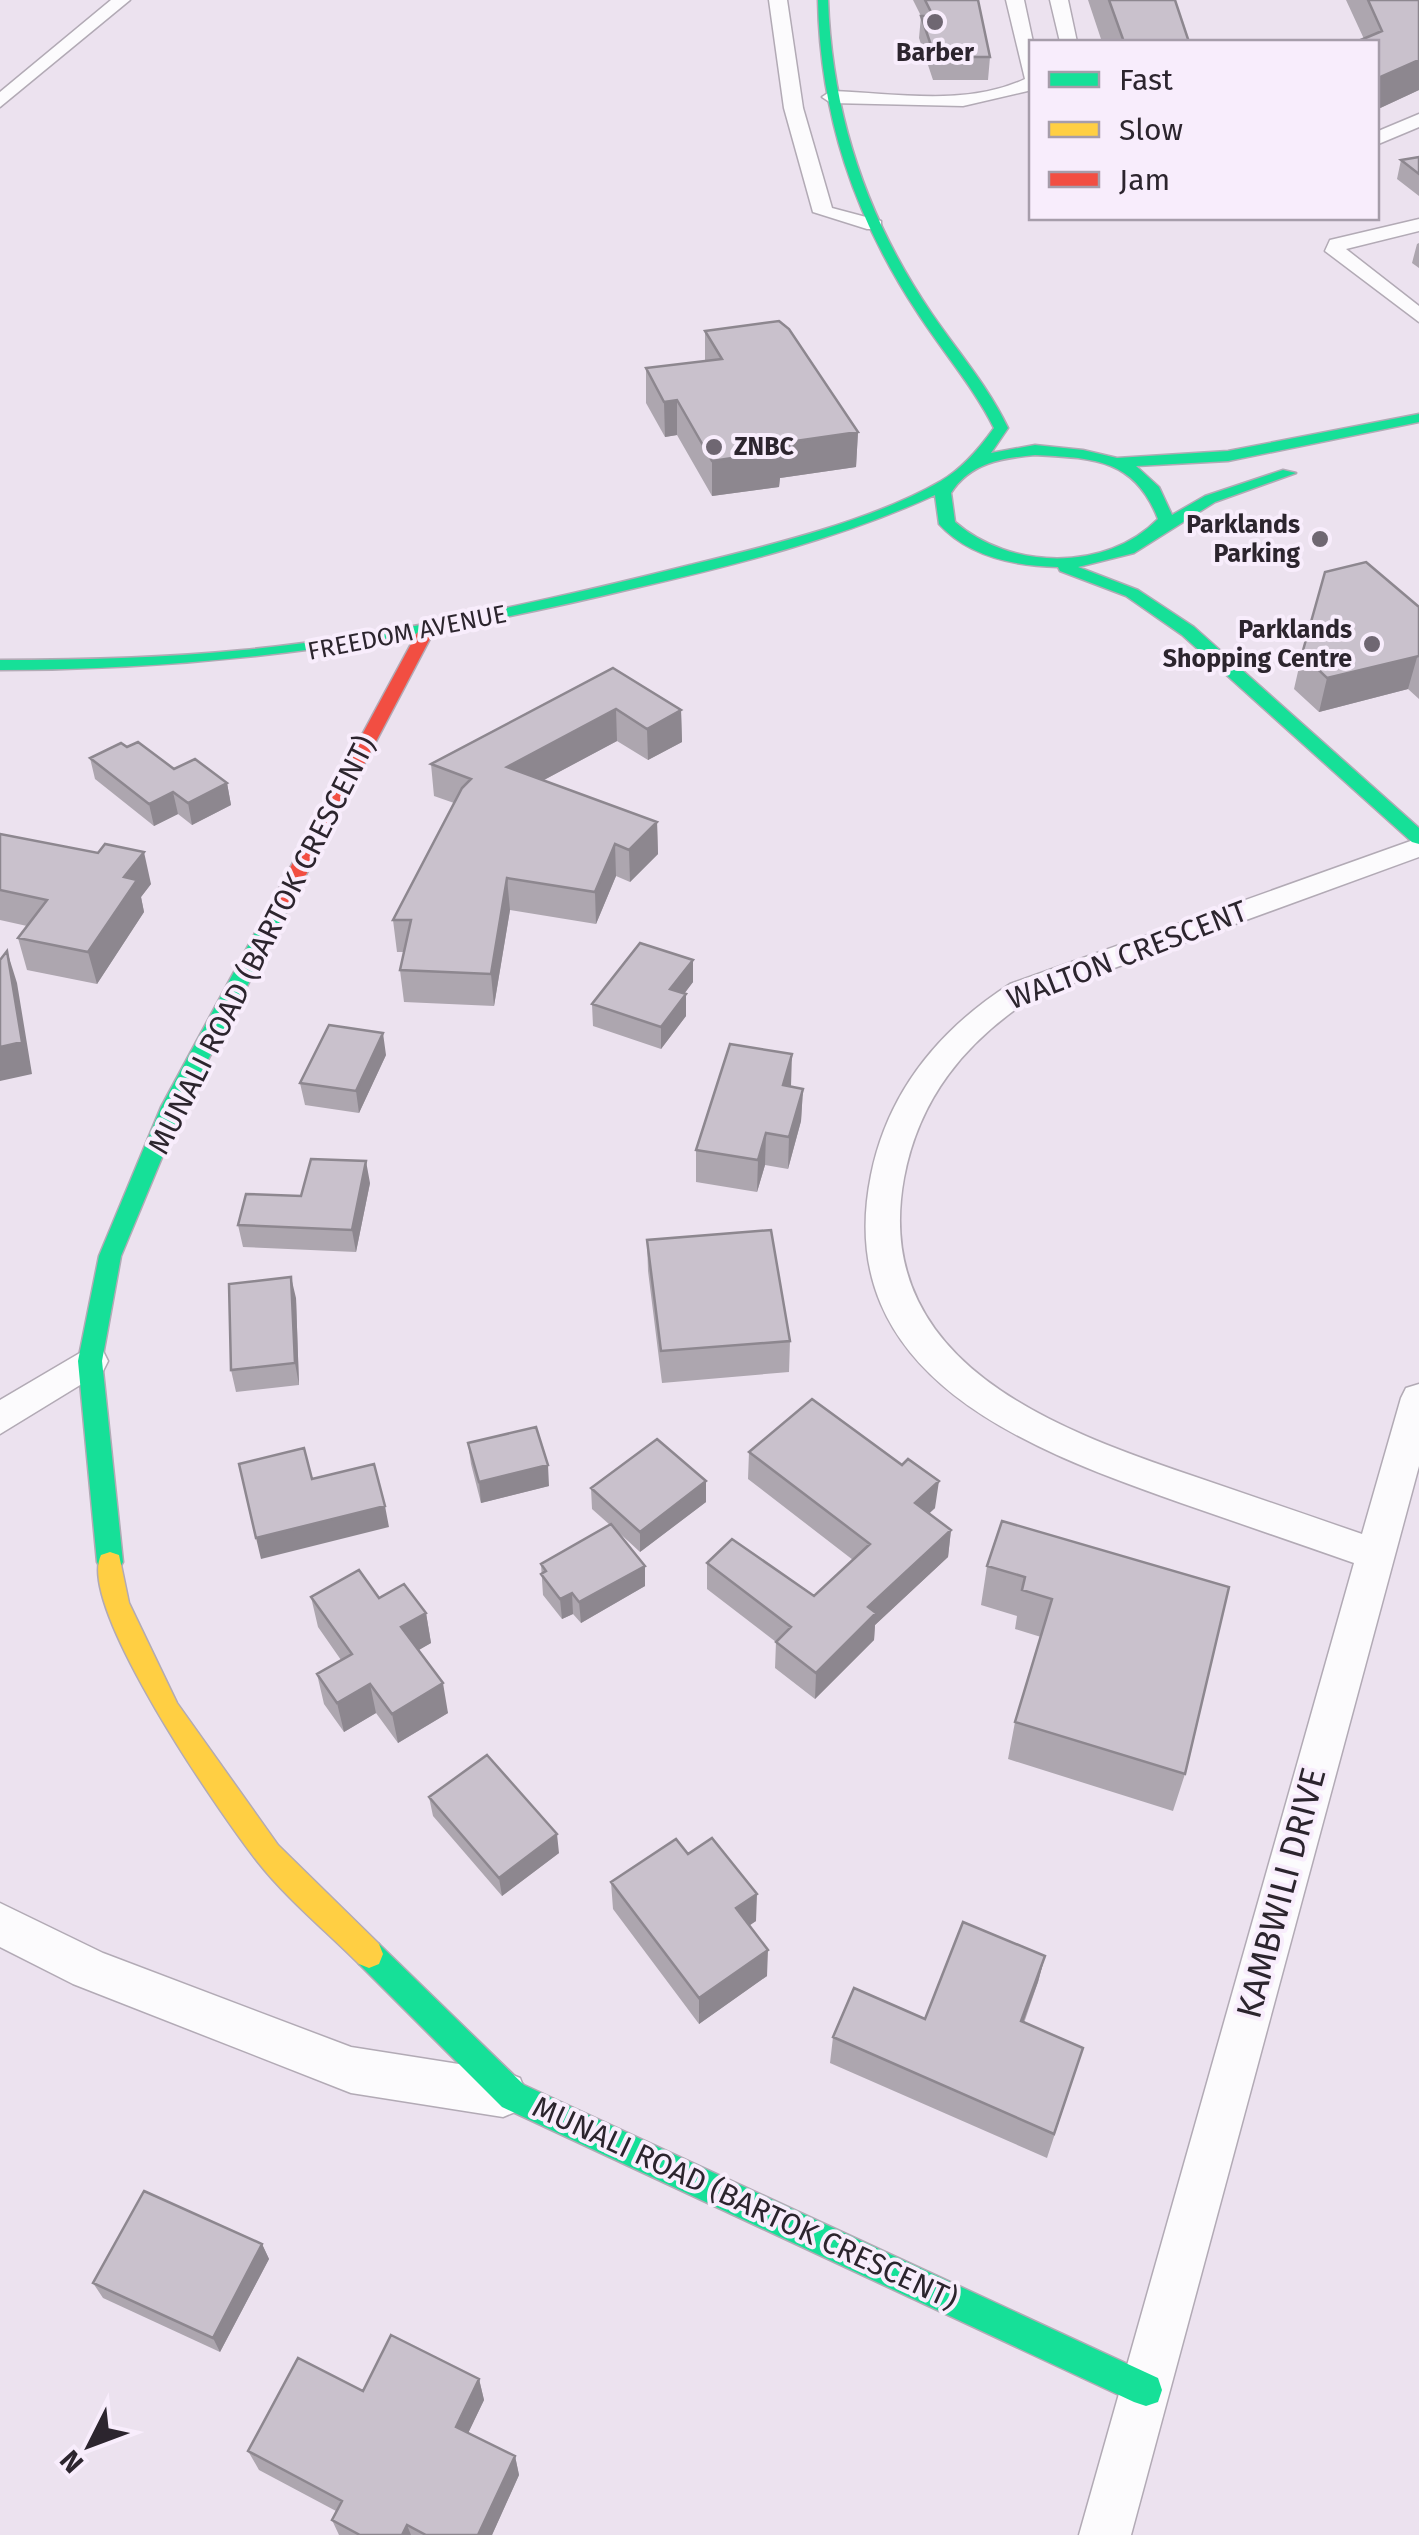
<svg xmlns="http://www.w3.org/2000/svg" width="1419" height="2535" font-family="'Fira Sans',sans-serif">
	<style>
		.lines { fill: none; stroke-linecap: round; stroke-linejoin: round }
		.street-casing { stroke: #b2aab5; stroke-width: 3 }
		.fast-casing { stroke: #b2aab5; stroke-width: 3 }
		.slow-casing { stroke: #b2aab5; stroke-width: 3 }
		.jam-casing { stroke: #b2aab5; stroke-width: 3 }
		.street { fill: #fcfbfd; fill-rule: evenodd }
		.fast { fill: #16e098; fill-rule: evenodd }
		.slow { fill: #ffcf43; fill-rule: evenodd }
		.jam { fill: #f24e42; fill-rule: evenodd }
		.wall { fill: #ada6af }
		.shaded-wall { fill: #8d878f }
		.building { fill: #c9c1cc; stroke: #8d878f; stroke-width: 2.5 }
		.poi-dot { fill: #6f6772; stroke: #f8edfc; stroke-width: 4 }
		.labels { text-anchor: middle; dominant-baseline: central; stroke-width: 8; stroke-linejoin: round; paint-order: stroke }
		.far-poi-label { font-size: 25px; font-weight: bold; fill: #2c252e; stroke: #f8edfc; text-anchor: end }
		.far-street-label { font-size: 25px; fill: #2c252e; stroke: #f8edfc }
		.street-label { font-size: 30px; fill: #2c252e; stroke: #f8edfc }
		.near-street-label { font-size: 35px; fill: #2c252e; stroke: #f8edfc }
	</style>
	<rect width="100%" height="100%" fill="#ece2ef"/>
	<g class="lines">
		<defs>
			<path id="street" d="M111,0h19l-130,107v-15z
				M769,0h18l16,108 29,100 49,13v8h-14l-54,-17 -29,-104z
				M1006,0h18l9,42 -1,48 -69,16 -132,-3 -9,-6 9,-6c63,2 135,16 194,-12z
				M1050,0h18l9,42h-17z
				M1419,114v13l-43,18v-13z
				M1419,219v12l-73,18 73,57v16l-94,-71 5,-11z
				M1419,838v19l-387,141c-67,44 -113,100 -128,180 -34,185 153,252 292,299 56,19 111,38 166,57l39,-136 5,-10 13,-4v82l-288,1069h-52l275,-972c-58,-20 -115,-40 -173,-60 -151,-53 -351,-126 -310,-328 17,-84 69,-146 139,-191z
				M90,1347l13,4 5,10 -5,10 -103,63v-34z
				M0,1903l103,50 248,94 152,24 17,7 6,16 -6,16 -17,7 -152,-24 -278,-109 -73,-37z"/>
			<path id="fast" d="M818,0h10c4,115 39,219 104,314 26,38 56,72 76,114l-17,25 44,-8 48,5 34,8 111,-7 191,-37v8l-191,39 -92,5 23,21 13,28 33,-19 78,-26 13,3 -81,29 -81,51 -56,14 60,23 56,37 225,201v16l-7,-2 -230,-207 -56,-39 -66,-25 -2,-4c-43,-1 -89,-10 -119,-43l-4,-29c-97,44 -200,70 -304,94 -211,51 -414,81 -631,81v-10c81,0 162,-2 243,-10 151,-15 300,-48 447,-85 78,-19 182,-44 251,-84 22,-13 38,-32 53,-53 -21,-42 -52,-77 -77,-116 -63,-96 -97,-197 -99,-312zM1035,455c59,3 100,4 123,64 -52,53 -148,51 -203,3l-4,-29c19,-30 51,-35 84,-38z
				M279,901l10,6 -106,200 -62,149 -19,105 21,201 -4,7 -9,3 -9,-3 -4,-7 -19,-201 21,-105 62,-149 108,-200z
				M369,1940l10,4 145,141 634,293 4,12 -4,12 -12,4 -12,-4 -632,-295 -143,-143 -4,-10 4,-10z"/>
			<path id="slow" d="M110,1552l9,3 10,48 48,100 101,142 101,99 4,10 -4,10 -10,4 -10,-4c-34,-34 -73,-66 -102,-103 -36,-46 -181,-255 -156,-306z"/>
			<path id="jam" d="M425,628l8,5 -144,274 -10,6 -7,-2 -3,-4 148,-274z"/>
		</defs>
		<use href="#street" class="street-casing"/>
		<use href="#fast" class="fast-casing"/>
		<use href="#slow" class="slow-casing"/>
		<use href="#jam" class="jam-casing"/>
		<use href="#street" class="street"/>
		<use href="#fast" class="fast"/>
		<use href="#slow" class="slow"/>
		<use href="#jam" class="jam"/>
	</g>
	<path class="wall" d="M913,0h65l12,57 -2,23h-55l-14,-42 2,-22z
		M1088,0h87l14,42h-87z
		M1346,0h73v90l-43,20v-68l-12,-3z
		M1419,157v39l-22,-17 4,-19z
		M1419,243v25l-7,-5 5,-19z
		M705,331l153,101 -2,35 -76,11 -1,9 -67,9 -35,-61 -12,2 -19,-34v-35l59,-7z
		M1419,607v92l-11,-10 -89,23 -25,-23 8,-35z
		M613,668l68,42 1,32 -34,18 -31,-19 -73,39 113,42 1,32 -28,28 -14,-6 -20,48 -86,-14 -16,96 -90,-4 -4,-32 4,-18h-7l-4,-32 61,-117 -20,-7 -3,-32z
		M127,747l47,22 53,14 4,22 -39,20 -14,-11 -24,12 -59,-47 -5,-21z
		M0,834l151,50 -10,13 3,15 -47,72 -70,-14 -9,-32 9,-12 -27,-6z
		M693,960v22l-9,12 2,22 -25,33 -68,-23 -1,-22z
		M386,1055l-27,58 -54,-8 -5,-22z
		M791,1087l12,2 -2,32 -13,48 -23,-4 -8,27 -61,-10v-32z
		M370,1183l-14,69 -113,-5 -5,-22z
		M647,1240l143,101 -1,31 -127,11 -14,-112z
		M296,1298l3,87 -63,7 -5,-22z
		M468,1443l81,43 -68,17 -10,-39z
		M749,1452l186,56 -6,5 22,17 -3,27 -73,68 -1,15 -59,59 -40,-31 1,-26 -69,-53v-26l107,33 39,-36 -105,-81z
		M591,1488l115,14 -66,50 -25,-23 30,37v20l-64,37 -8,-9 -11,5 -19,-24 -2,-31 69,-39 -18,-16z
		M1002,1521l183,253 -12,37 -165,-52 7,-37 26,-85 -26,-8 2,-13 -36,-11 6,-39z
		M311,1597l68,1 47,15 5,30 -13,7 30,63 -50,30 -22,-30 -32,19 -20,-28 -7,-30 24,-14 -23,-33z
		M429,1797l130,56 -57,43 -69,-80z
		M688,1854l68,67 -7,4 18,51 -68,48 -86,-115 -2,-27z
		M1045,1956l-7,26 -14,41 59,25 -36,110 -217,-95 3,-26 92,-18z
		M262,2244l7,15 -49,93 -117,-54 -10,-15z
		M479,2379l5,21 -16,33 47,23 4,19 -27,60h-153l-7,-15 4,-9 -77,-41 -11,-19 115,-60z"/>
	<path class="shaded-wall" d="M1419,60v30l-43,20v-31z
		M677,400v35l-12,2 -1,-35z
		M858,432l-2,35 -76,11 -1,9 -67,9v-35l63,-17z
		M1418,654l-10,35 -89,23 8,-34z
		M616,709l1,32 -107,57 -3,-31z
		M681,710l1,32 -34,18 -1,-31z
		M227,783l4,22 -39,20 -4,-22z
		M173,792l5,22 -24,12 -5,-22z
		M657,822l1,32 -28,28 -1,-32z
		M615,844l1,32 -20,48 -1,-32z
		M144,852l7,32 -10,13 3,15 -47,72 -9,-32 36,-75z
		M507,878l3,32 -16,96 -3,-32z
		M7,951l10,32 15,91 -32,7v-34z
		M693,960v22l-22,29 -1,-22z
		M686,994v22l-25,33v-22z
		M383,1033l3,22 -27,58 -3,-22z
		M792,1054l-1,32 -10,32 2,-33z
		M803,1089l-2,32 -13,48 1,-32z
		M766,1133l-1,32 -8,27 1,-32z
		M366,1161l4,22 -14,69 -4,-22z
		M291,1277l5,21 3,87 -4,-22z
		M548,1465l1,21 -68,17 -2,-21z
		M706,1481v21l-66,50v-20z
		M939,1481l-4,27 -23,22 3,-27z
		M385,1506l4,21 -128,32 -5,-21z
		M951,1530l-3,27 -73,68 -1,15 -59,59 1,-26 52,-66z
		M645,1566v20l-64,37 -2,-21z
		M572,1593l1,21 -11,5 -2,-20z
		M426,1613l5,30 -24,14 -6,-30z
		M443,1683l5,30 -50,30 -6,-29z
		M370,1684l6,29 -32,19 -7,-29z
		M557,1834l2,19 -57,43 -3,-18z
		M757,1894l-1,27 -20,14v-27z
		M768,1950l-1,26 -68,48v-26z
		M1045,1956l-7,26 -24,65 7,-26z
		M262,2244l7,15 -49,93 -7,-14z
		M479,2379l5,21 -22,46 -6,-19z
		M515,2456l4,19 -27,60h-14z
		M407,2525l4,10h-9z"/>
	<path class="building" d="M925,0h53l12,57h-55l-14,-41h12z
		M1109,0h66l14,42h-65z
		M1368,0h51v60l-43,19v-37h-20l26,-11z
		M1419,157v17l-18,-14z
		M779,321l10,8 69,103 -83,12 5,7 -68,10 -35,-61 -13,2 -18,-34 76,-9 -17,-28z
		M1366,562l53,45v49l-92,22 -25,-24 23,-82z
		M613,668l68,42 -34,19 -31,-20 -109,58 150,55 -28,28 -14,-6 -20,48 -88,-14 -16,96 -91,-4 11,-50h-18l69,-132 9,-9 -40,-15z
		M138,742l36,27 21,-10 32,24 -39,20 -15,-11 -24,12 -59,-46 31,-15 6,4z
		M0,834l98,19 7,-9 39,8 -20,25 13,3 -49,72 -70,-14 29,-38 -47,-10z
		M640,943l53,17 -23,29 16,5 -25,33 -69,-23z
		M7,951l15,91 -22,5v-87z
		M329,1025l54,8 -27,58 -56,-8z
		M730,1044l62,10 -9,31 20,4 -14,48 -23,-4 -8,27 -62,-10z
		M311,1159l55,2 -14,69 -114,-5 8,-31 55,2z
		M771,1230l19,111 -129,10 -14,-111z
		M291,1277l4,86 -64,7 -2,-86z
		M812,1399l90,66 6,-6 31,22 -24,22 36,27 -83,77 8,6 -60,60 -40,-31 15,-15 -84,-64 25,-24 82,57 56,-52 -121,-92z
		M536,1427l12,38 -69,17 -11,-39z
		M657,1439l49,42 -66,51 -49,-44z
		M304,1448l8,31 62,-15 11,42 -129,32 -17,-74z
		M1002,1521l227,66 -44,187 -170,-52 37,-123 -30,-9 3,-13 -38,-11z
		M611,1524l34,42 -66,36 -7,-9 -12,6 -19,-25 5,-3 -5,-7z
		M359,1570l20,28 25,-14 22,29 -25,14 42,56 -51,31 -22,-30 -33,19 -20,-29 35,-20 -41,-57z
		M487,1755l70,79 -58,44 -70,-81z
		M712,1838l45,56 -21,14 32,42 -69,48 -88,-116 65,-43 12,15z
		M963,1922l82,34 -24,65 62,27 -29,86 -221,-97 21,-49 71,31z
		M144,2191l118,53 -49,94 -120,-55z
		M391,2335l88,44 -23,48 59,29 -37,79h-52l-19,-10 -5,10h-42l-28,-15 10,-19 -94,-50 50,-93 65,33z"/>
	<g class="poi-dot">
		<circle cx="935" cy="22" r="10"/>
		<circle cx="714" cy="447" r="10"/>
		<circle cx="1320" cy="539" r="10"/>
		<circle cx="1372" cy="644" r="10"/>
	</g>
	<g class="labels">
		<g class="far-poi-label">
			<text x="935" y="53" text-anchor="middle">Barber</text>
			<text x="734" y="447" text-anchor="start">ZNBC</text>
			<text x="1300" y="525">Parklands<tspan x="1300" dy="29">Parking</tspan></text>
			<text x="1352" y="630">Parklands<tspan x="1352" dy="29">Shopping Centre</tspan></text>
		</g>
		<g class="far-street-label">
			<text transform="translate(407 633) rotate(-11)">FREEDOM AVENUE</text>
		</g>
		<g class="street-label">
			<text transform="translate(262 945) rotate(-63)">MUNALI ROAD (BARTOK CRESCENT)</text>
			<text transform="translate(1127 955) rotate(-21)">WALTON CRESCENT</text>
			<text transform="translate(745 2203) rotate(25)">MUNALI ROAD (BARTOK CRESCENT)</text>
		</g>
		<g class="near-street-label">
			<text transform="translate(1281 1893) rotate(-75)">KAMBWILI DRIVE</text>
		</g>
	</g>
	<rect x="1029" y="40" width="350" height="180" fill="#f8edfc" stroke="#a69daa" stroke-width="2.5"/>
	<rect x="1049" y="72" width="50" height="15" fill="#16e098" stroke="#a69daa" stroke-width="2.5"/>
	<text x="1119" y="90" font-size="30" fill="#2c252e">Fast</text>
	<rect x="1049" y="122" width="50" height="15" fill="#ffcf43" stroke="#a69daa" stroke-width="2.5"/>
	<text x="1119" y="140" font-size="30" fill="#2c252e">Slow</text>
	<rect x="1049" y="172" width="50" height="15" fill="#f24e42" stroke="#a69daa" stroke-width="2.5"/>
	<text x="1119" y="190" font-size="30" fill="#2c252e">Jam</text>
	<g transform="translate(90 2445) rotate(228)" stroke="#f8edfc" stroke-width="8" paint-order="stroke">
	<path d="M0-8L18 38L0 25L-18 38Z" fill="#2c252e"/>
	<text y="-15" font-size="28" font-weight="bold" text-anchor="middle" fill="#2c252e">N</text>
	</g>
</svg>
